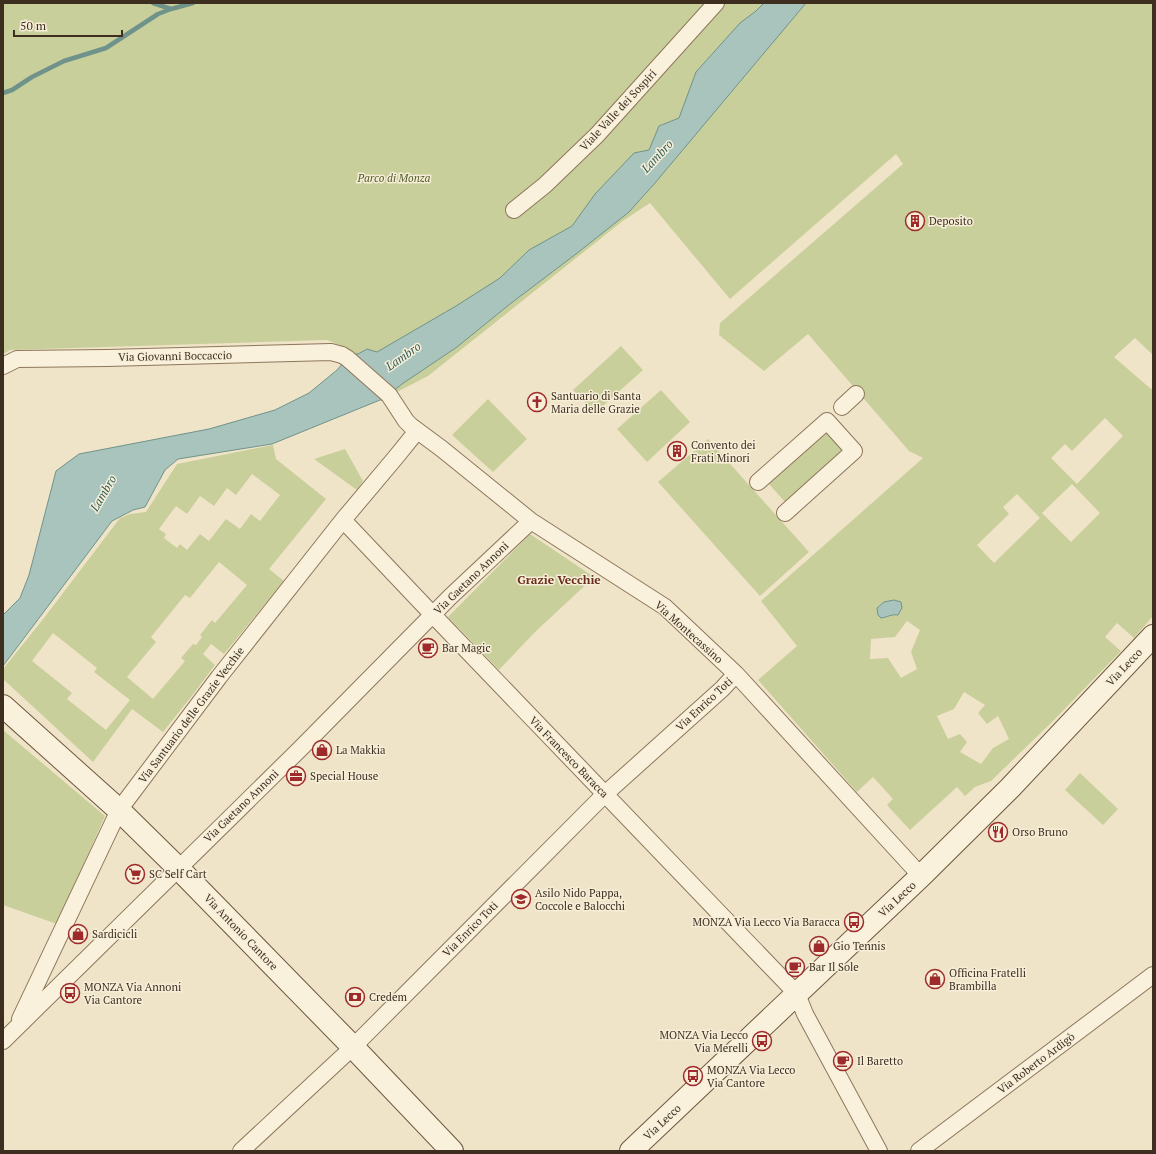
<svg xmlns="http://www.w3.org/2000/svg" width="1156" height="1154" font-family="'PT Serif',serif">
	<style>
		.green { fill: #c9cf9b; fill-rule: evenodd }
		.water { fill: #a9c4bc; stroke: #6f938a }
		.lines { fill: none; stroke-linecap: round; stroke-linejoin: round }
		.stream { stroke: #6f938a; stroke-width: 4.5 }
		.street-casing { stroke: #8d765c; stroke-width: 18 }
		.secondary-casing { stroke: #6f573f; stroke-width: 24 }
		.street { stroke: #faf1dc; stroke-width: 16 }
		.secondary { stroke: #faf1dc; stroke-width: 22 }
		.labels { text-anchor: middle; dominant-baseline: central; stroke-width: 3; stroke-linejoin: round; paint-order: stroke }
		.street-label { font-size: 11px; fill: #3d2e20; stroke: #f7eed8 }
		.park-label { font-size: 11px; font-style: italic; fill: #4d5a26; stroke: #f7eed8 }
		.poi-label { font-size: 11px; fill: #3d2e20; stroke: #f7eed8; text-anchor: start }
		.water-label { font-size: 12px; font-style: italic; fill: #2f5d5a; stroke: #f7eed8 }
		.neighbourhood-label { font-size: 12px; font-weight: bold; fill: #6b2e1e; stroke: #f7eed8 }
	</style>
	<rect width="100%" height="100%" fill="#f0e4c8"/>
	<path class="green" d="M3,3h1150v352l-18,-17 -21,19 37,32 2,-1v228l-19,22 -17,-15 -12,14 16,14 -69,71 -61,59 -16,6 -10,9 -8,-9 -47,43 -23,-25 6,-6 -20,-22 -16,15 -99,-112 39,-34 -36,-45 162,-143 -14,-7 -101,-117 -44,37 -45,-36 1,-12 183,-159 -7,-10 -166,145 -80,-96 -26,17 -196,156 -31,16 -41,-36 -12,-9 -17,-7 -317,10 -7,4zM1105,418l18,18 -46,48 -26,-26 14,-14 7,7zM1072,484l28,29 -29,29 -29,-29zM1017,494l23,24 -46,45 -17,-18 32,-31 -6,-7zM907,621l13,9 -9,22 6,17 -16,9 -13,-20 -18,1 1,-20 24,-2zM964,692l21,13 -7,8 9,11 11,-8 11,23 -16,9 -12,16 -21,-12 7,-10 -7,-8 -12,5 -11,-23 17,-7z
		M621,346l22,24 -48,43 -22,-23z
		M661,390l29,32 -43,40 -30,-33z
		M488,399l39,40 -34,33 -41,-37z
		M827,416l32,35 -66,60 -32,-36z
		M708,439l101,113 -49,44 -102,-114z
		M273,445l3,14 50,40 -57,70 15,12 -60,73 -13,-10 -8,10 12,11 -24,32 -28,35 -31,-23 -39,53 -90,-83v-10l41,-51 76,-100 10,-4 16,-2 31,-48zM252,474l28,21 -20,26 -9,-7 -11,15 -14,-10 -17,22 -9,-7 -13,16 -7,-6 -3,4 -13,-10 2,-4 -7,-5 17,-23 11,8 13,-18 14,10 13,-18 9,7zM219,562l28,23 -32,38 -3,-3 -12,15 2,2 -6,8 -3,-1 -12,14 4,3 -32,38 -26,-22 29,-35 -5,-5 34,-42 5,3zM53,633l44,35 -3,4 36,28 -24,30 -39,-31 5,-6 -40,-32z
		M345,449l18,32 -6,9 -43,-31z
		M530,534l64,43 -61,57 -34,36 -51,-53z
		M3,730l102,86 -48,108 -54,-19z
		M1080,773l38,36 -15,16 -38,-35z"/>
	<path class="water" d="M764,3h42l-151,180 -26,29 -53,42 -66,50 -53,43 -55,37 -10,8 -7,8h-5l-108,44 -94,15 -13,11 -20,37 -12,3 -21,11 -109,145v-51l17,-17 9,-23 27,-104 23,-17 130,-25 66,-19 34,-17 28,-23 14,-16h7l9,-5 10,3 79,-46 44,-28 29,-28 43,-24 23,-32 39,-41 15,-3 10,-24 20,-8 17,-46 44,-49 16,-12z
		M894,600l7,2 1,6 -4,7c-7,-1 -10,2 -17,3l-3,-3 -1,-7 7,-6z"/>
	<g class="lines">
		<path class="stream" d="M153,3l18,6
			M3,93l9,-3 20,-13 32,-16 42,-13 52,-34 13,-5 22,-6"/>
		<defs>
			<path id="street" d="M514,210l31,-25 52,-50 119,-132
				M3,366l14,-7 90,-1 224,-6 11,3 5,3 42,37 17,26 5,5 31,23 89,72 134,86 71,67 185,202
				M842,407l14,-13
				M758,482l69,-61 27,30 -69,62
				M343,520l90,95 364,379 8,20 74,137
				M20,1019l99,-209 100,-133 124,-157 53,-63 21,-26
				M3,1041l297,-292 150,-152 81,-76
				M241,1151l112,-104 252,-253 117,-105 14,-15
				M919,1151l234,-176"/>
			<path id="secondary" d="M3,706l116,104 59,58 175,179 99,104
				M631,1151l290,-275 89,-88 143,-152"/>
		</defs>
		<use href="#street" class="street-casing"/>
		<use href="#secondary" class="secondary-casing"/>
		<use href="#street" class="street"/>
		<use href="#secondary" class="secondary"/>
	</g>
	<defs>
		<symbol id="building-ring" viewBox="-11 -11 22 22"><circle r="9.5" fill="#f7eed8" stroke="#9e2a2b" stroke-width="1.5"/><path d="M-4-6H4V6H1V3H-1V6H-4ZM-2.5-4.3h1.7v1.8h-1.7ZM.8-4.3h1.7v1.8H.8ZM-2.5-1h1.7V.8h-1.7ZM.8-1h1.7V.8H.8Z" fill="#9e2a2b"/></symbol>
		<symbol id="church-ring" viewBox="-11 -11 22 22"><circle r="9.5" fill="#f7eed8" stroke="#9e2a2b" stroke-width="1.5"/><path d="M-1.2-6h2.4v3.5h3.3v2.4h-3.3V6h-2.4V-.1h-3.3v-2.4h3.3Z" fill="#9e2a2b"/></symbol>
		<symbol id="cafe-ring" viewBox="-11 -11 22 22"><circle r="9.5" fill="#f7eed8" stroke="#9e2a2b" stroke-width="1.5"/><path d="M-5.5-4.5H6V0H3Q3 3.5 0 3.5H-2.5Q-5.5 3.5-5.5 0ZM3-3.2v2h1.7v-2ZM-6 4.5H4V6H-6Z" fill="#9e2a2b"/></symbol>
		<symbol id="shop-ring" viewBox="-11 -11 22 22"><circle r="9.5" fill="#f7eed8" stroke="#9e2a2b" stroke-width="1.5"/><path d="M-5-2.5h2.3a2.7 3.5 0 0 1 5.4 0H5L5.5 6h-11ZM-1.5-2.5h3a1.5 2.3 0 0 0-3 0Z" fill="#9e2a2b"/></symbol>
		<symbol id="office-ring" viewBox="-11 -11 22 22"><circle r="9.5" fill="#f7eed8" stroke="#9e2a2b" stroke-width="1.5"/><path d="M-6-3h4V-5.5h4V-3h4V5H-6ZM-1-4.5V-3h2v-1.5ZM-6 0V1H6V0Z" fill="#9e2a2b"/></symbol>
		<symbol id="restaurant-ring" viewBox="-11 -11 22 22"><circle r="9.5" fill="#f7eed8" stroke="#9e2a2b" stroke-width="1.5"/><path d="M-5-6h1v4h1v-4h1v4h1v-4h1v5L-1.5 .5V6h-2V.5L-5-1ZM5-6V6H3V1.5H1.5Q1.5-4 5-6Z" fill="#9e2a2b"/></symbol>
		<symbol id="supermarket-ring" viewBox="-11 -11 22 22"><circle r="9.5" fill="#f7eed8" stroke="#9e2a2b" stroke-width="1.5"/><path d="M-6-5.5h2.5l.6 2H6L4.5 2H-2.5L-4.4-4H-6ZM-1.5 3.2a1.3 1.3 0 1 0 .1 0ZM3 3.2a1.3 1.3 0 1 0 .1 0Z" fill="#9e2a2b"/></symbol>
		<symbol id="school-ring" viewBox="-11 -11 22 22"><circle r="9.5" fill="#f7eed8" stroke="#9e2a2b" stroke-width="1.5"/><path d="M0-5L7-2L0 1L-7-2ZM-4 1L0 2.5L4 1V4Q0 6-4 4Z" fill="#9e2a2b"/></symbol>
		<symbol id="bus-ring" viewBox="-11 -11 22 22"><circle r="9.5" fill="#f7eed8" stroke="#9e2a2b" stroke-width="1.5"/><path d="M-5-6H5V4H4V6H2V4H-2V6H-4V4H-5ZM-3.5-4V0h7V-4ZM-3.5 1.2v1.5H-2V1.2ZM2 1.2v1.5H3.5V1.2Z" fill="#9e2a2b"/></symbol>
		<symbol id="bank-ring" viewBox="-11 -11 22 22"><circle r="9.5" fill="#f7eed8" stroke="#9e2a2b" stroke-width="1.5"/><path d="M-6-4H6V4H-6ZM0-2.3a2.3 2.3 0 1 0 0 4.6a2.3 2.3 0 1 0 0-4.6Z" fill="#9e2a2b"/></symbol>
	</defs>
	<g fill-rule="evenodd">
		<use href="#building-ring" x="904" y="210" width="22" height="22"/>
		<use href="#church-ring" x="526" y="391" width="22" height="22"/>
		<use href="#building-ring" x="666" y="440" width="22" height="22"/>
		<use href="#cafe-ring" x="417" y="637" width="22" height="22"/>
		<use href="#shop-ring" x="311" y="739" width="22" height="22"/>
		<use href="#office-ring" x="285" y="765" width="22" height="22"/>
		<use href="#restaurant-ring" x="987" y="821" width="22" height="22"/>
		<use href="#supermarket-ring" x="124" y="863" width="22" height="22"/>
		<use href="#school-ring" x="510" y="888" width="22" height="22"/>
		<use href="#bus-ring" x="843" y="911" width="22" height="22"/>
		<use href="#shop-ring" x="67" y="923" width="22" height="22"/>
		<use href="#shop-ring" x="808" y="935" width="22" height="22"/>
		<use href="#cafe-ring" x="784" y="956" width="22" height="22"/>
		<use href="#shop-ring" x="924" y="968" width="22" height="22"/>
		<use href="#bus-ring" x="59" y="982" width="22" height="22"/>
		<use href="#bank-ring" x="344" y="986" width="22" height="22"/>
		<use href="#bus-ring" x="751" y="1030" width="22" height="22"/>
		<use href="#cafe-ring" x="832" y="1050" width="22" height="22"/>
		<use href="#bus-ring" x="682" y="1065" width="22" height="22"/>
	</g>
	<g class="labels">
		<g class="street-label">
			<text transform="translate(618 110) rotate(-47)">Viale Valle dei Sospiri</text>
			<text transform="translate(175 356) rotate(-1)">Via Giovanni Boccaccio</text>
			<text transform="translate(471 578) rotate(-44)">Via Gaetano Annoni</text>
			<text transform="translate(689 632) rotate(42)">Via Montecassino</text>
			<text transform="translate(1124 667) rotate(-47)">Via Lecco</text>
			<text transform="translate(704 704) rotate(-43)">Via Enrico Toti</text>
			<text transform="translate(191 715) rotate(-53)">Via Santuario delle Grazie Vecchie</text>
			<text transform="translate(569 757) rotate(46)">Via Francesco Baracca</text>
			<text transform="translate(241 806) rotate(-44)">Via Gaetano Annoni</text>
			<text transform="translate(897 899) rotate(-43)">Via Lecco</text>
			<text transform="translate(470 929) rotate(-45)">Via Enrico Toti</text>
			<text transform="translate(241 932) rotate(46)">Via Antonio Cantore</text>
			<text transform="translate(1036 1063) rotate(-37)">Via Roberto Ardigò</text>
			<text transform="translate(662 1122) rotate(-43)">Via Lecco</text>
		</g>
		<g class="park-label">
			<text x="394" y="178">Parco di Monza</text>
		</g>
		<g class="poi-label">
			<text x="929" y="221">Deposito</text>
			<text x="551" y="396">Santuario di Santa<tspan x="551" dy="13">Maria delle Grazie</tspan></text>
			<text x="691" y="445">Convento dei<tspan x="691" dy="13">Frati Minori</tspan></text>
			<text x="442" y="648">Bar Magic</text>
			<text x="336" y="750">La Makkia</text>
			<text x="310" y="776">Special House</text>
			<text x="1012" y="832">Orso Bruno</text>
			<text x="149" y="874">SC Self Cart</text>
			<text x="535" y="893">Asilo Nido Pappa,<tspan x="535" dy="13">Coccole e Balocchi</tspan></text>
			<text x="840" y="922" text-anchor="end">MONZA Via Lecco Via Baracca</text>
			<text x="92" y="934">Sardicicli</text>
			<text x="833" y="946">Gio Tennis</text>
			<text x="809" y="967">Bar Il Sole</text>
			<text x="949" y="973">Officina Fratelli<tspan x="949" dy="13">Brambilla</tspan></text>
			<text x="84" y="987">MONZA Via Annoni<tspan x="84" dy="13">Via Cantore</tspan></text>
			<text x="369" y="997">Credem</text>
			<text x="748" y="1035" text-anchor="end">MONZA Via Lecco<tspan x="748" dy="13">Via Merelli</tspan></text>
			<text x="857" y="1061">Il Baretto</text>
			<text x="707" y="1070">MONZA Via Lecco<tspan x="707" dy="13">Via Cantore</tspan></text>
		</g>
		<g class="water-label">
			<text transform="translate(657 156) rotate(-47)">Lambro</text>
			<text transform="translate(403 356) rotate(-35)">Lambro</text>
			<text transform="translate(103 493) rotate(-60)">Lambro</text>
		</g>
		<g class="neighbourhood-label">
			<text x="559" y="579">Grazie Vecchie</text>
		</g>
	</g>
	<rect width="1156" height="1154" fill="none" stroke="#3d2e20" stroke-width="8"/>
	<path d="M14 30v6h108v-6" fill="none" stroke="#3d2e20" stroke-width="2"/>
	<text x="20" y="30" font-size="12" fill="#3d2e20" stroke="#f7eed8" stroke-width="3" paint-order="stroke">50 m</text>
</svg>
